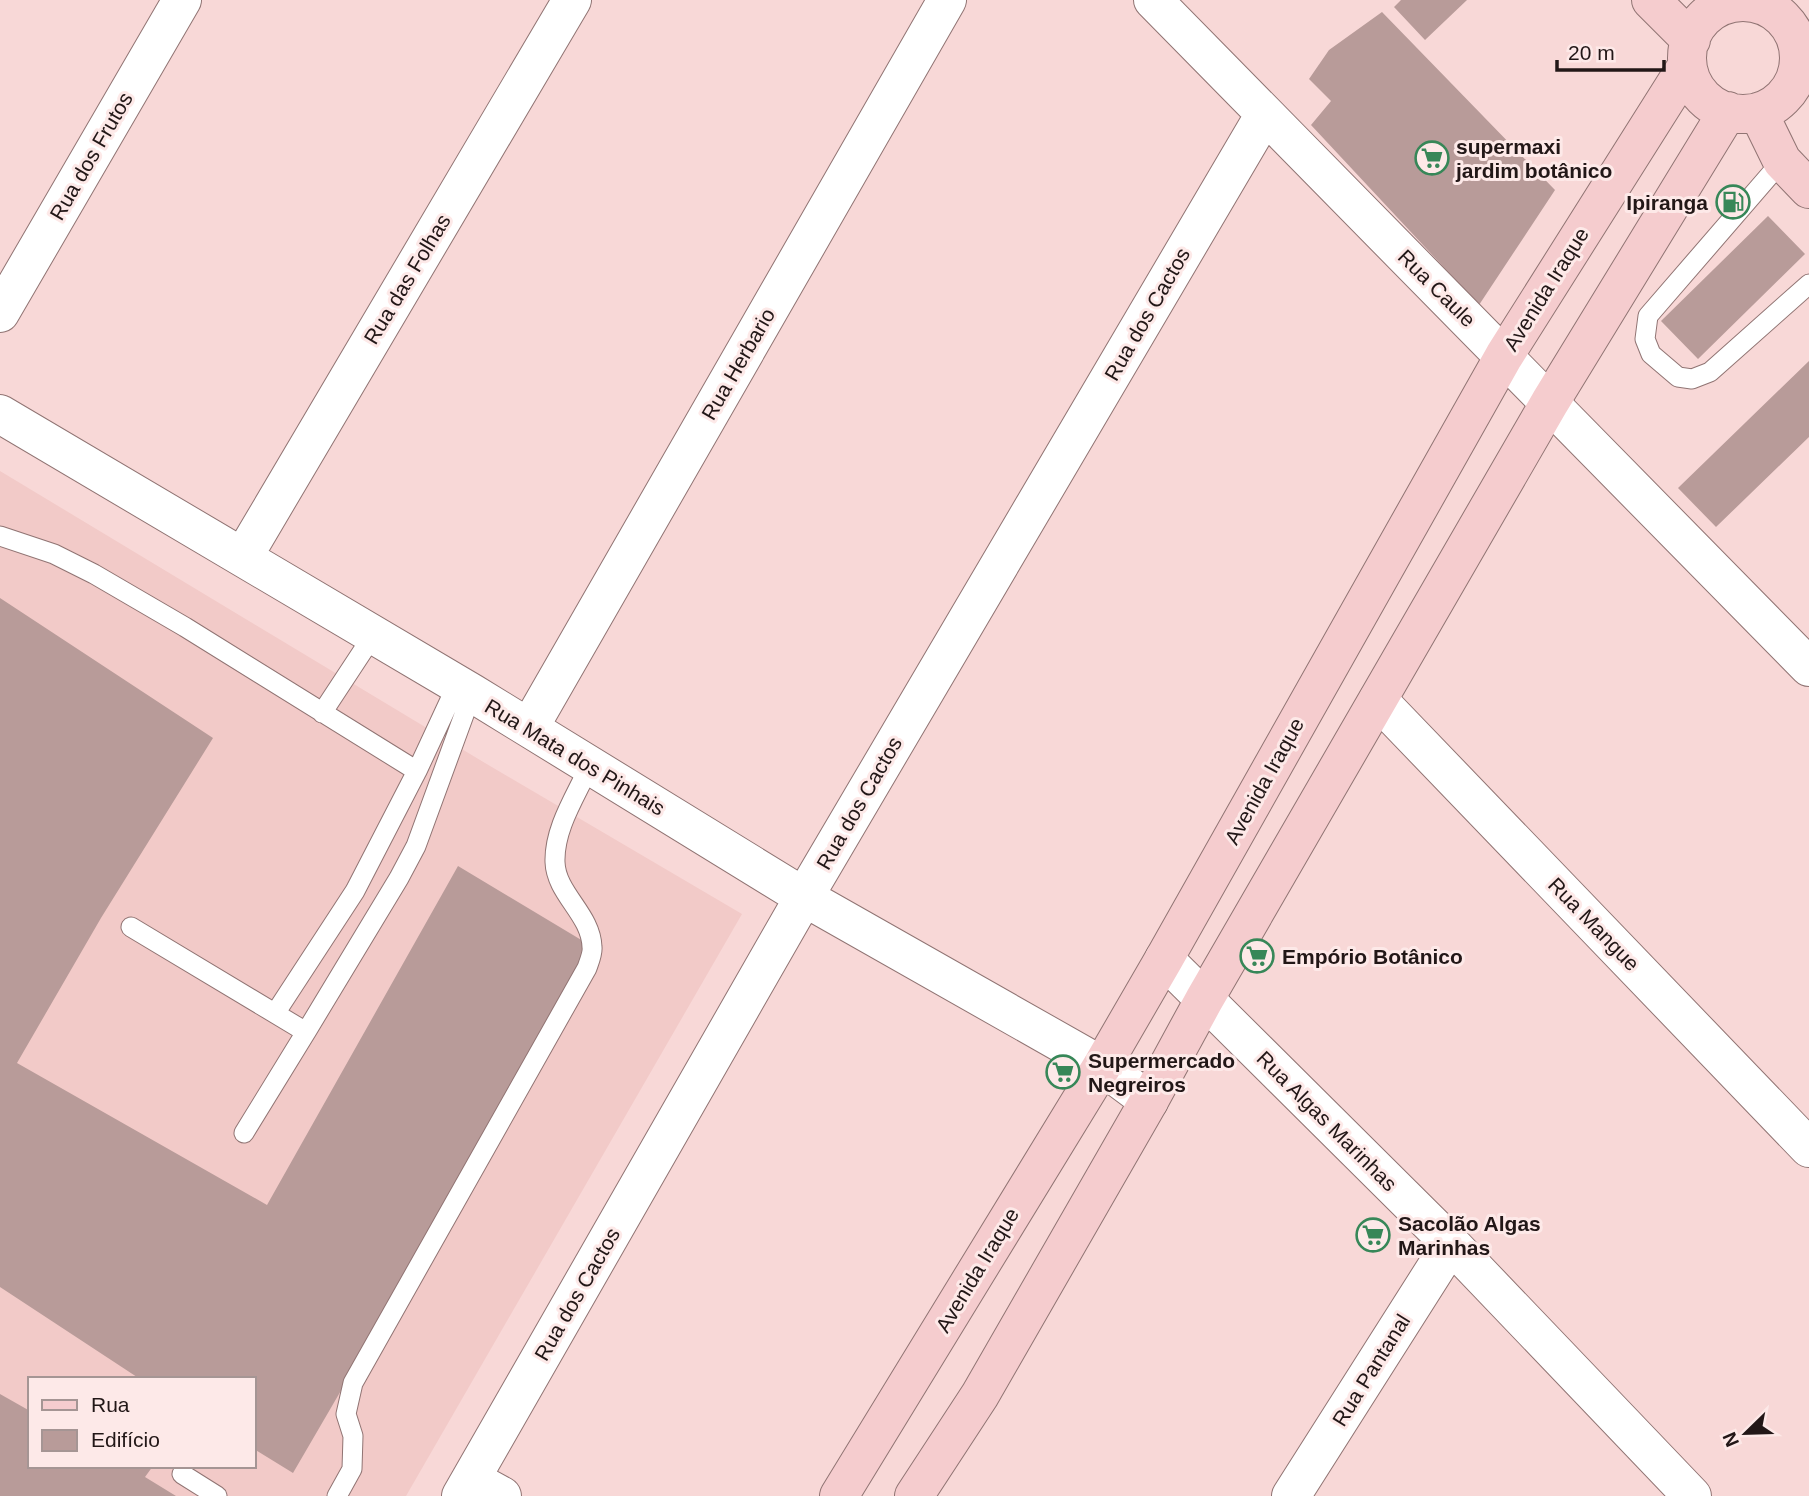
<svg xmlns="http://www.w3.org/2000/svg" width="1809" height="1496" font-family="Helvetica,sans-serif">
	<style>
		.built { fill: #f2cac8; fill-rule: evenodd }
		.building { fill: #b89b99 }
		.lines { fill: none; stroke-linecap: round; stroke-linejoin: round }
		.lane-casing { stroke: #907473; stroke-width: 21 }
		.street-casing { stroke: #907473; stroke-width: 40 }
		.secondary-casing { stroke: #907473; stroke-width: 40 }
		.lane { stroke: #fff; stroke-width: 19 }
		.street { stroke: #fff; stroke-width: 38 }
		.secondary { stroke: #f5ccce; stroke-width: 38 }
		.labels { text-anchor: middle; dominant-baseline: central; stroke-width: 6; stroke-linejoin: round; paint-order: stroke }
		.poi-label { font-size: 21px; font-weight: bold; fill: #221717; stroke: #fde9e8; text-anchor: start }
		.street-label { font-size: 21px; fill: #221717; stroke: #fde9e8 }
	</style>
	<rect width="100%" height="100%" fill="#f8d8d7"/>
	<path class="built" d="M0,471l485,292 257,151 -336,582h-406zM30,1379h224v87h-224z"/>
	<path class="building" d="M1401,0h66l-42,40 -31,-33z
		M1382,12l173,178 -76,115 -168,-180 20,-24 -22,-22 20,-29z
		M1768,216l37,38 -107,105 -37,-38z
		M1809,361v76l-93,90 -38,-39z
		M0,598l213,140 -112,180 -84,145 250,142 191,-339 135,81 -6,21 -294,505 -39,-24v-70h-114l-140,-92z
		M0,1394l30,17v55h123l-8,11 31,19h-176z"/>
	<g class="lines">
		<defs>
			<path id="lane" d="M1782,161l-134,155 -3,23 6,15 27,23 14,2 18,-7 99,-88
				M0,536l54,18 40,20 91,53 232,144
				M322,713l50,-76
				M131,927l175,105 -62,101
				M276,1012l79,-121 62,-120 40,-86
				M306,1032l93,-154 17,-32 56,-153
				M182,1474l35,22
				M337,1496l15,-27 1,-33 -7,-22 7,-31 234,-415c2,-6 6,-15 5,-21 -1,-33 -36,-53 -37,-85 -1,-34 21,-66 35,-97"/>
			<path id="street" d="M1153,0l656,667
				M0,313l182,-313
				M0,414l472,279 332,204 298,169 47,35
				M243,557l329,-557
				M1378,700l431,448
				M529,728l418,-728
				M1164,959l287,285 241,252
				M471,1479l31,17
				M461,1496l343,-599 461,-783
				M1291,1496l160,-252"/>
			<path id="secondary" d="M1651,0l40,40
				M1687 58a56 56 0 1 1 112 0a56 56 0 1 1-112 0Z
				M1758,112l24,49 27,28
				M839,1496l263,-430 62,-107 340,-603 183,-290
				M914,1496l66,-101 169,-294 55,-101 346,-598 178,-291"/>
		</defs>
		<use href="#lane" class="lane-casing"/>
		<use href="#street" class="street-casing"/>
		<use href="#secondary" class="secondary-casing"/>
		<use href="#lane" class="lane"/>
		<use href="#street" class="street"/>
		<use href="#secondary" class="secondary"/>
	</g>
	<defs>
		<symbol id="supermarket-ring" viewBox="-11 -11 22 22"><circle r="9.5" fill="#fde9e8" stroke="#378758" stroke-width="1.5"/><path d="M-6-5.5h2.5l.6 2H6L4.5 2H-2.5L-4.4-4H-6ZM-1.5 3.2a1.3 1.3 0 1 0 .1 0ZM3 3.2a1.3 1.3 0 1 0 .1 0Z" fill="#378758"/></symbol>
		<symbol id="fuel-ring" viewBox="-11 -11 22 22"><circle r="9.5" fill="#fde9e8" stroke="#378758" stroke-width="1.5"/><path d="M-5.5-6h7V0h2V4h1.3V-2.5L3-4.5l.8-.8L6-3V5H2.5V1h-1V6h-7ZM-4.2-4.7v3.2H.2V-4.7Z" fill="#378758"/></symbol>
	</defs>
	<g fill-rule="evenodd">
		<use href="#supermarket-ring" x="1413" y="139" width="38" height="38"/>
		<use href="#fuel-ring" x="1714" y="183" width="38" height="38"/>
		<use href="#supermarket-ring" x="1238" y="937" width="38" height="38"/>
		<use href="#supermarket-ring" x="1044" y="1053" width="38" height="38"/>
		<use href="#supermarket-ring" x="1354" y="1216" width="38" height="38"/>
	</g>
	<g class="labels">
		<g class="poi-label">
			<text x="1456" y="146">supermaxi<tspan x="1456" dy="24">jardim botânico</tspan></text>
			<text x="1708" y="202" text-anchor="end">Ipiranga</text>
			<text x="1282" y="956">Empório Botânico</text>
			<text x="1088" y="1060">Supermercado<tspan x="1088" dy="24">Negreiros</tspan></text>
			<text x="1398" y="1223">Sacolão Algas<tspan x="1398" dy="24">Marinhas</tspan></text>
		</g>
		<g class="street-label">
			<text transform="translate(91 156) rotate(-60)">Rua dos Frutos</text>
			<text transform="translate(407 279) rotate(-59)">Rua das Folhas</text>
			<text transform="translate(1437 288) rotate(45)">Rua Caule</text>
			<text transform="translate(1546 289) rotate(-58)">Avenida Iraque</text>
			<text transform="translate(1147 314) rotate(-60)">Rua dos Cactos</text>
			<text transform="translate(738 364) rotate(-60)">Rua Herbario</text>
			<text transform="translate(575 757) rotate(31)">Rua Mata dos Pinhais</text>
			<text transform="translate(1264 781) rotate(-61)">Avenida Iraque</text>
			<text transform="translate(859 803) rotate(-60)">Rua dos Cactos</text>
			<text transform="translate(1594 924) rotate(46)">Rua Mangue</text>
			<text transform="translate(1327 1121) rotate(45)">Rua Algas Marinhas</text>
			<text transform="translate(977 1270) rotate(-59)">Avenida Iraque</text>
			<text transform="translate(577 1294) rotate(-60)">Rua dos Cactos</text>
			<text transform="translate(1371 1370) rotate(-58)">Rua Pantanal</text>
		</g>
	</g>
	<rect x="28" y="1377" width="228" height="91" fill="#fde9e8" stroke="#a59594" stroke-width="2"/>
	<rect x="42" y="1400" width="35" height="10" fill="#f5ccce" stroke="#a59594" stroke-width="2"/>
	<text x="91" y="1412" font-size="21" fill="#221717">Rua</text>
	<rect x="42" y="1430" width="35" height="21" fill="#b89b99" stroke="#a59594" stroke-width="2"/>
	<text x="91" y="1447" font-size="21" fill="#221717">Edifício</text>
	<g transform="translate(1746 1433) rotate(247)" stroke="#fde9e8" stroke-width="5" paint-order="stroke">
	<path d="M0-5L12 26L0 18L-12 26Z" fill="#221717"/>
	<text y="-10" font-size="19" font-weight="bold" text-anchor="middle" fill="#221717">N</text>
	</g>
	<path d="M1557 60v10h107v-10" fill="none" stroke="#221717" stroke-width="3.5"/>
	<text x="1568" y="60" font-size="21" fill="#221717" stroke="#fde9e8" stroke-width="5" paint-order="stroke">20 m</text>
</svg>
